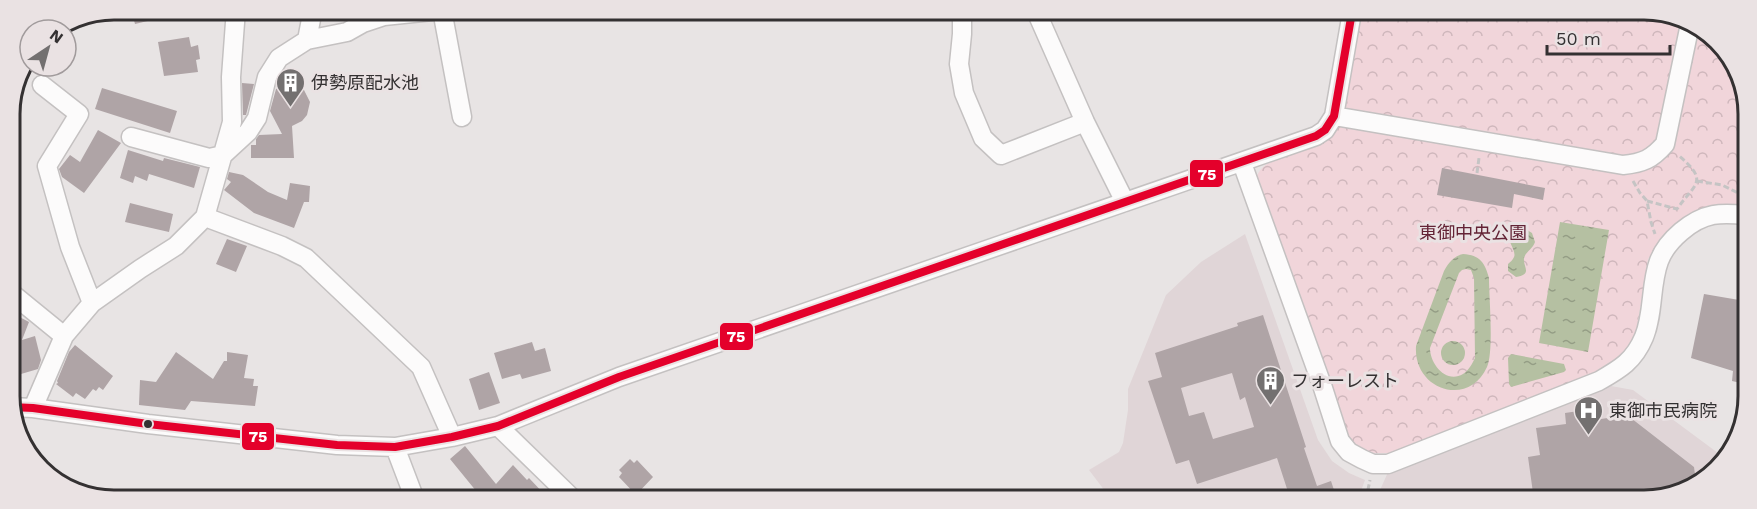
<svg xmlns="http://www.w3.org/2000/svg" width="1757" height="509" font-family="'Work Sans','Noto Sans JP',sans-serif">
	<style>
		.built { fill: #e0d5d7 }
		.park { fill: url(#park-crowns) }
		.water { fill: url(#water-ripples); fill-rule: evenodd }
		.building { fill: #afa4a6; fill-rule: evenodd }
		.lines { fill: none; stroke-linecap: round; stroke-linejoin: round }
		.minor-casing { stroke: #c4c1c1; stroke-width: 21 }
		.path { stroke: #c5c4c4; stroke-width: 3; stroke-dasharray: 6 3; stroke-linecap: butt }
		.minor { stroke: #fcfbfb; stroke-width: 18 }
		.bus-1-casing { stroke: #eae2e3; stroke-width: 12 }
		.bus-1 { stroke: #e4002b; stroke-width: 8 }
		.bus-dot { fill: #343132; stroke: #eae2e3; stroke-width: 2 }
		.labels { text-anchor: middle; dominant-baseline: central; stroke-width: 6; stroke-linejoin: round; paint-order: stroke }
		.poi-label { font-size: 18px; fill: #343132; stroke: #eae2e3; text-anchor: start }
		.park-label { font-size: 18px; fill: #632335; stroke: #eae2e3 }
		.rim { fill: none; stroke: #343132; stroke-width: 3 }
		.line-badge { stroke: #eae2e3; stroke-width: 2 }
		.badge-label { font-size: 16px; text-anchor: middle; font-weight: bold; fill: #fff }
	</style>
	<defs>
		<pattern id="park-crowns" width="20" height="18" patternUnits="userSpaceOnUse" patternTransform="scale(1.5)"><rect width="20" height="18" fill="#f1d5da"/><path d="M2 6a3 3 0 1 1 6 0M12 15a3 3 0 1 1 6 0" fill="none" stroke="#cfb7bc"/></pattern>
		<pattern id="water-ripples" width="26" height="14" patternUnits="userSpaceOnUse" patternTransform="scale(1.5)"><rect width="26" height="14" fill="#b5c0a2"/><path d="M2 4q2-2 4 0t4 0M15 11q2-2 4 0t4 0" fill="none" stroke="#949d85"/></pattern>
	</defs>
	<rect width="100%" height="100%" fill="#e8e4e4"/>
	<path class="built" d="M1245,234l73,206 14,21 17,12 16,7 -7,19h-247l-22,-29 30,-18 4,-9 5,-33v-21l38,-94 35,-33z
		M1611,386l22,4 89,66 -15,22 -57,22 -274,-1 13,-29z"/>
	<path class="park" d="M1359,12h311l48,28 28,53v114l-71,19 -27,33 -11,69 -8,22 -13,13 -15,8 -204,81c-26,3 -30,2 -51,-15l-90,-259c8,-23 47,-26 66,-38z"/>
	<path class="water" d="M1560,222l49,8 -21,122 -49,-9z
		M1524,228l8,5 3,9c-2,7 -11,11 -11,17 -1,8 9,15 -8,18l-8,-6v-7c2,-2 5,-4 6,-7 4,-8 -19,-27 10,-29z
		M1463,254c17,1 22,9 26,24 0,20 5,73 -2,89 -18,41 -74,23 -71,-21l28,-75c5,-9 10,-15 19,-17zM1466,269l5,1 3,8 1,80c-3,6 -6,12 -12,16 -17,10 -33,-10 -33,-26l29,-75 3,-3z
		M1441 353a12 12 0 1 1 24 0a12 12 0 1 1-24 0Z
		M1511,354l53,10 2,6 -2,2 -53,15 -2,-3 -1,-26z"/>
	<path class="building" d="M131,9h46v5l-42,10z
		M189,37l2,10 7,-2 2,14 -4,1 2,12 -34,4 -6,-34z
		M242,83l12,1 -8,31h-3z
		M291,84l7,2 6,4 6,12 -3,13 -5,6 -10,5 2,32h-43v-13h5v-6l3,-4 23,-1 -12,-23 6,-22 8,-4z
		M102,88l75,23 -7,22 -75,-24z
		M98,130l23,13 -37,50 -22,-16 -3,-8 11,-14 10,7z
		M128,150l35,11 1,-3 36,9 -6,21 -45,-14 -2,7 -12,-5 -2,7 -13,-5z
		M1442,168l103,20 -2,12 -29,-6 -2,14 -75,-13z
		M229,172l14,3 25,17 19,8 3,-17 20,3 -1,16h-5l-10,26 -40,-15 -30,-23 7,-8 -4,-3z
		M130,203l43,11 -4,18 -44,-10z
		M227,239l20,7 -11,26 -20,-8z
		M1704,294l41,7v83l-13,-3 1,-10 -42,-13z
		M10,312l19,10 -7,18 13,-4 6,24 -3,9 -17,5 -4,-14 3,-1 -9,-29z
		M1263,315l43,132 -2,1 13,38 14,-5 6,18h-53v-2l5,-2 -12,-37 -80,26 -8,-24 -13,4 -28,-83 14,-4 -7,-24 83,-27 -1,-3zM1232,373l8,27 5,-3 9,30 -41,12 -9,-27 -15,4 -8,-28z
		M532,342l3,9 10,-3 6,23 -29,8 -2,-5 -18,5 -8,-26z
		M75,345l38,31 -10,14 -4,-3 -3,4 -3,-2 -8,10 -9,-6 -3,4 -17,-13 2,-1 -1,-2 12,-29z
		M176,352l37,27 11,-18h3v-9l21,3 -4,23 10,1 -1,7h5l-3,20 -64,-5 -6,9 -46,-5 1,-25 16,2z
		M489,372l11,31 -21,7 -10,-31z
		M1599,408l2,11 26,-4 67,52 2,15 -46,18h-36l-1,-2 -11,2h-68l-6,-43 12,-2 -4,-27 30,-4 -1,-11z
		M465,446l31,38 17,-19 14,15 2,-2 18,19h-66l-31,-38z
		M630,459l4,4 3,-3 16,17 -17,18 -17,-18 3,-4 -3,-3z"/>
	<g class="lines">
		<defs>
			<path id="minor" d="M962,11v23l-3,30 5,29 19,45 18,17 84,-33
				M1036,11l49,111 40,80
				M307,40l6,-31
				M42,85l37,29 -32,52 23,81 22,56
				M1334,116l289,49c20,-2 29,-6 42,-21l25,-120
				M131,137l78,21 14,-3 25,-23 9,-14 10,-41 12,-19 28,-18 40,-8 16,-9 21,-7 58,-6 20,107
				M1242,163l80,222 18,56 9,11 13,7 11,5h15l211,-83c21,-12 35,-20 45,-44 10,-24 6,-52 15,-76 8,-21 33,-42 54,-46 11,-2 22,-1 32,0
				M205,217l77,29 24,12 115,109 31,70
				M10,292l54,44
				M11,407l22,1 115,16 189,21 58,2 57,-10 46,-11 121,-49 697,-241 9,-6 9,-14 18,-104
				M33,408l31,-72 28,-33 48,-34 36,-23 29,-29 27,-95 -1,-45 5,-68
				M498,426l74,72
				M395,447l19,50"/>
		</defs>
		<use href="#minor" class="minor-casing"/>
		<path class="path" d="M1477,173l2,-15
			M1633,181l7,12 7,8 4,21 4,12
			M1697,181l25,4 24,12
			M1647,201l30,8c18,-26 33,-27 1,-54
			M1366,499l4,-19"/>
		<use href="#minor" class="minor"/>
		<defs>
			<path id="bus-1" d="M11,407l22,1 115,16 189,21 58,2 57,-10 46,-11 121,-49 697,-241 9,-6 9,-14 18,-104"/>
		</defs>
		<use href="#bus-1" class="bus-1-casing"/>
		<use href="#bus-1" class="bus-1"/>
	</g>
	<defs>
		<symbol id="building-pin" viewBox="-11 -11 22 30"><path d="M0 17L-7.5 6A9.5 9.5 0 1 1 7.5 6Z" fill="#737070" stroke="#eae2e3"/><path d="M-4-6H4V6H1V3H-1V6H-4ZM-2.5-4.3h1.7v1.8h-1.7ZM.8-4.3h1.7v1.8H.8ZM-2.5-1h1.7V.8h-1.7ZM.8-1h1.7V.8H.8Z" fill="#fff"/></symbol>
		<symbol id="hospital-pin" viewBox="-11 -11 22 30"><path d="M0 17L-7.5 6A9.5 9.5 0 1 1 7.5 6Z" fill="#737070" stroke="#eae2e3"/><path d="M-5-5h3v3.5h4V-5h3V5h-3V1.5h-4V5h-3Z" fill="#fff"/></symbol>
	</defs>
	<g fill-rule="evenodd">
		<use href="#building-pin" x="274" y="66" width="33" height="45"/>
		<use href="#building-pin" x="1254" y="364" width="33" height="45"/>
		<use href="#hospital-pin" x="1572" y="394" width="33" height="45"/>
	</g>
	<circle class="bus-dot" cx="148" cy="424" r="5"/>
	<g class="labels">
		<g class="poi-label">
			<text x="311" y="82">伊勢原配水池</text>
			<text x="1291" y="380">フォーレスト</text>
			<text x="1609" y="410">東御市民病院</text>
		</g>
		<g class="park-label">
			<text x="1473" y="232">東御中央公園</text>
		</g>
	</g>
	<path d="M0 0H1757V509H0ZM114 20H1644A94 94 0 0 1 1738 114V396A94 94 0 0 1 1644 490H114A94 94 0 0 1 20 396V114A94 94 0 0 1 114 20Z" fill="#eae2e3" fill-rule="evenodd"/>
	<path class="rim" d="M114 20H1644A94 94 0 0 1 1738 114V396A94 94 0 0 1 1644 490H114A94 94 0 0 1 20 396V114A94 94 0 0 1 114 20Z"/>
	<g class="line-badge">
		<rect x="1189" y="159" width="35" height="29" rx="6" fill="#e4002b"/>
		<rect x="719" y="322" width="35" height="29" rx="6" fill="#e4002b"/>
		<rect x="241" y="422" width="34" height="29" rx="6" fill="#e4002b"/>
	</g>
	<g class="badge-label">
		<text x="1207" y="180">75</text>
		<text x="736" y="342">75</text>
		<text x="258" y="442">75</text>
	</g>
	<g transform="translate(48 48) rotate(36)"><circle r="28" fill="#eae2e3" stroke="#a19b9c" stroke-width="1.5"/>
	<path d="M0-4.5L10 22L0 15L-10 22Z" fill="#737070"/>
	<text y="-9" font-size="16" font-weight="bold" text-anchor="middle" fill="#343132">N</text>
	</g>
	<path d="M1547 45v9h123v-9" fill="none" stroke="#343132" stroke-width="3"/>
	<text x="1556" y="45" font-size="18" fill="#343132" stroke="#eae2e3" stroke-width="4.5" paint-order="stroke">50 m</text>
</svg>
